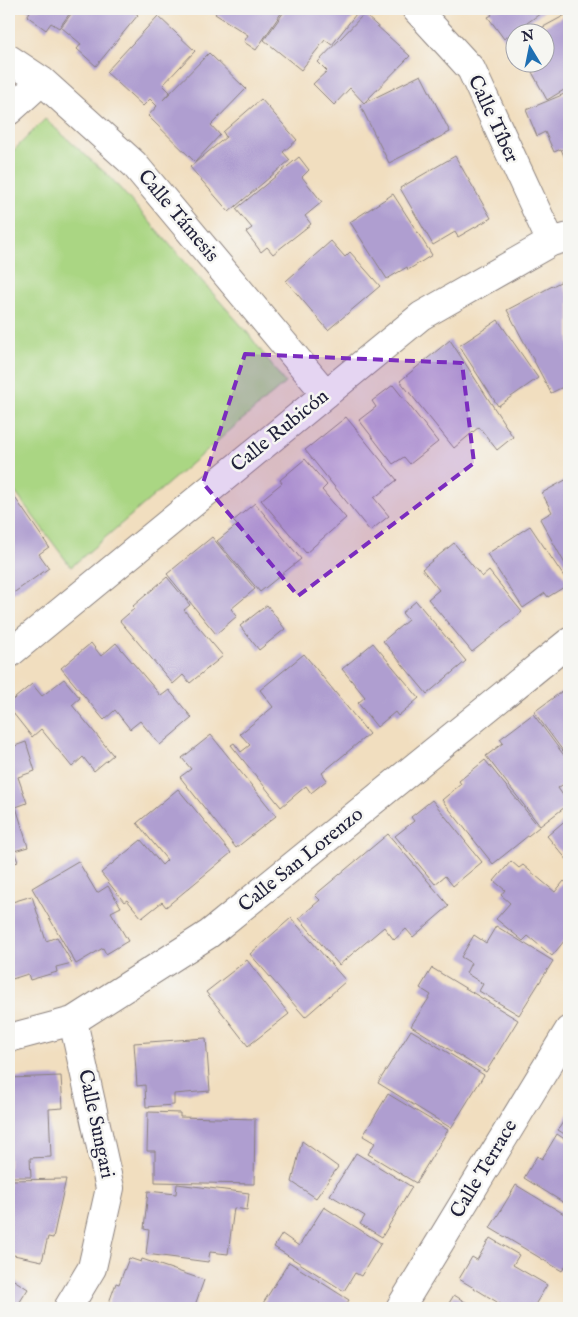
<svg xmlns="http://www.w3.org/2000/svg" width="578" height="1317" font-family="'IM FELL English',serif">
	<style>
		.green { fill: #aad683; stroke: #667c5f }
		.building { fill: #af9ed0 }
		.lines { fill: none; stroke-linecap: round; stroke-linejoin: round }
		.street-casing { stroke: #8a807d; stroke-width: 30 }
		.street { stroke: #fff; stroke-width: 28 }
		.marked { fill: #7b2cbf; fill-opacity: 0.2; stroke: #7b2cbf; stroke-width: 4; stroke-dasharray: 10 6; stroke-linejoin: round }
		.labels { text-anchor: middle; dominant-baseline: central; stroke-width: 5; stroke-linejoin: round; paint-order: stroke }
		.street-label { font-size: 20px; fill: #22223b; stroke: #f6f6f2 }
	</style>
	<rect width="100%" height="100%" fill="#f6f6f2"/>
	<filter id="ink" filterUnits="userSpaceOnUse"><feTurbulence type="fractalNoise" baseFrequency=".02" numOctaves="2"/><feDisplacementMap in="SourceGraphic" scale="10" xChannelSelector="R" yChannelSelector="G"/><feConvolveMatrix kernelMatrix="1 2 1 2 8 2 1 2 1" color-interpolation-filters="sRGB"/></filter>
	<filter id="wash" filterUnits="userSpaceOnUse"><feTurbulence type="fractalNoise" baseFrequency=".0096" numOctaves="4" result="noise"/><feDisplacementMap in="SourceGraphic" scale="20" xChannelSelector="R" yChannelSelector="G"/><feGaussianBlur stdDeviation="1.12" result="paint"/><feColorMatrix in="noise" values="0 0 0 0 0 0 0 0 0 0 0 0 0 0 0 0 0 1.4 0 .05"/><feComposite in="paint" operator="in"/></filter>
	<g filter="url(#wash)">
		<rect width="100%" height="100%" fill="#f1debf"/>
		<path class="green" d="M45,119l65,58 137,155 38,51 -214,184 -62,-83v-329z"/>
		<g id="blocks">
			<path class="building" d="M25,9h48l-14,19 -8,-5 -5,7 -19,-14 3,-4z
				M75,9h9l4,3 3,-3h40l7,6 -42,51 -19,-17 4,-5 -20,-17z
				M219,9h65l-28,41 -12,-8 4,-7 -33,-21z
				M286,9h71l2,1 -27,35 -7,-5 -24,30 -37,-30z
				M488,9h59l-43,30 -16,-22 4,-2z
				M569,13v74l-22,13 -15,-28 4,-2 -4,-8h14v-30h-12z
				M364,14l46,42 -46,47 -14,-15 -16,17 -21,-21 14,-13 -9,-9z
				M158,16l37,35 -32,34 7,7 -7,8 46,-47 37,36 -35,36 9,10 -25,27 -47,-46 9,-10 -7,-7 -7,7 -37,-34z
				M421,75l29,57 -61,31 -29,-58z
				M569,92v76l-8,-19 -7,3 -9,-20 -8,4 -11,-26z
				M261,99l36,41 -14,12 7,8 -61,52 -39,-45 36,-30 -3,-5z
				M455,156l36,62 -33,19 -3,-5 -22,13 -33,-57z
				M299,157l10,13 -7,7 20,25 -17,14 6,8 -38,30 -6,-7 -6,5 -15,-20 6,-4 -16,-19z
				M393,194l39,61 -24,15 -1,-3 -20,12 -37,-57z
				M331,241l14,16 5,-5 30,34 -52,44 -42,-49z
				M562,281l7,17v86l-18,9 -44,-83z
				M498,320l40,58 -40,28 -39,-60z
				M450,340l63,97 -16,13 -18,-23 -25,21 -54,-67z
				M393,385l45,57 -28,22 -6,-7 -11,7 -34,-44 17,-13 -4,-6z
				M346,417l51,63 -23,18 15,18 -19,15 -65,-81z
				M305,459l22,26 -5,5 24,28 -40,35 -45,-53 21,-17 -2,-3z
				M569,478v93l-29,-52 12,-7 -10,-19z
				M9,489l40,58 -10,7 10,14 -40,28z
				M255,503l46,56 -41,33 -43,-51 20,-16 -4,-4z
				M530,526l39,58 -21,13 -3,-4 -22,15 -36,-54z
				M212,537l43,52 -24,20 6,7 -21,18 -49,-60z
				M454,543l28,34 7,-6 33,41 -50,40 -44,-53 11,-9 -17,-21z
				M167,577l23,28 -6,5 39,46 -33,27 -7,-8 -10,9 -53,-63 15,-13 -2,-2z
				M416,601l50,60 -39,33 -44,-53 25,-21 -6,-7z
				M267,605l18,24 -26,21 -19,-24z
				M91,643l10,13 15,-13 45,53 8,-6 23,28 -32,27 -20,-24 -10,8 -15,-19 -11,10 -43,-52z
				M373,643l46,55 -21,18 -3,-4 -18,15 -19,-24 7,-6 -23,-28z
				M304,654l65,80 -47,39 5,7 -16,13 -5,-7 -25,21 -50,-62 3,-2 7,9 9,-7 -10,-11 33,-27 -13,-17z
				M64,679l16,19 -8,7 41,50 -19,16 -11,-14 -11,10 -31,-38 -9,8 -23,-29v-5l23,-19 10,12z
				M569,686v73l-35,-47z
				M533,714l36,48v18l-11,8 11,16 -29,22 -54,-70 17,-13 -3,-4z
				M211,735l65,81 -40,32 -56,-71 11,-8 -9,-11z
				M26,742l9,29 -17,6 9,26 -11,4 12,40 -14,4 4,11 -9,3v-117z
				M485,760l54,67 -46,37 -51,-64 19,-16 -2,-3z
				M178,789l53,64 -65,54 -4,-5 -20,16 -15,-18 -3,2 -23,-29 40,-33 21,25 5,-5 -30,-37z
				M432,800l50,62 -29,24 -8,-10 -10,8 -40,-48 19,-15 -3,-4z
				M569,817v45l-22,-26z
				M388,834l61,72 -36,31 -7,-8 -12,11 -10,-13 -45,38 -40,-47 21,-18 -5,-5z
				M78,861l19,32 11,-7 13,21 -10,5 17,29 -22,13 -3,-6 -27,16 -44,-76z
				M511,861l8,7 4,-3 32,27 9,-11 5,4v50l-17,21 -24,-20 -5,5 -27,-22 14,-16 -9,-8 4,-5 -11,-9z
				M32,896l14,45 11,-4 15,26 -16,4 1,5 -27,8 -2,-6 -19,6v-77z
				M291,918l55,63 -41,36 -55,-63z
				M496,926l57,35 -34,54 -40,-24 4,-7 -17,-11 5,-10 -10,-6 13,-22 12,8z
				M247,960l42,54 -41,32 -42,-54z
				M432,968l86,52 -32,52 -75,-46 20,-31 -11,-7z
				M411,1030l73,45 -33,53 -73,-45z
				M206,1038l4,53 -36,3v11l-28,2 -1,-22 -8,1 -3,-43z
				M61,1076l2,32 -14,1 2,48 -21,1 1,19h-22v-99z
				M388,1094l60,36 -32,53 -48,-29 7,-11 -12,-7z
				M148,1112l32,1v4l75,2 -1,65 -99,-2v-31h-8z
				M569,1112v25l-11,-7z
				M557,1134l12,8v64l-45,-28 13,-22 5,3z
				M302,1141l36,26 -22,31 -24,-16z
				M356,1153l56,34 -30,50 -22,-13 5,-8 -35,-21z
				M66,1179l-13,59 -5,-1 -6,24 -33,-7v-74z
				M177,1184l72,9 -2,17 -13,-2 -6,46 -18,-2 -2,10 -62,-8 3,-24 -5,-1 4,-38 28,3z
				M516,1185l53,32v43l-7,11 -72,-43z
				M324,1207l57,36 -20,33 -6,-3 -11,18 -70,-44 8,-13 17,12z
				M490,1238l29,17 -6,10 34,20 -14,23h-26l-48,-29 13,-22 5,3z
				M129,1258l12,4 1,-3 62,21 -10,28h-87l9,-25 3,1z
				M289,1262l60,38 -5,8h-84z
				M9,1277l19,12 -12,19h-7z
				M454,1295l21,13h-29z"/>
		</g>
	</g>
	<g filter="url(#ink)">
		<use href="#blocks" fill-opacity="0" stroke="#8a807d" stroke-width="1"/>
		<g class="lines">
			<defs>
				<path id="street" d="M416,9l55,60 80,173
					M9,59l33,22 92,83 192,230
					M9,111l33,-30
					M9,654l412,-338 130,-74 18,-5
					M9,1038l64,-17 136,-87 360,-292
					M68,1308l24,-40 18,-80 -37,-167
					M400,1308l169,-278"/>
			</defs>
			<use href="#street" class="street-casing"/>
			<use href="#street" class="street"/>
		</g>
	</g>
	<path class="marked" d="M245,354l217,9 12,100 -176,133 -95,-113z"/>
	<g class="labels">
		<g class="street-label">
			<text transform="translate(493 119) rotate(65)">Calle Tíber</text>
			<text transform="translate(178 216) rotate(50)">Calle Támesis</text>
			<text transform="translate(280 431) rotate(-39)">Calle Rubicón</text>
			<text transform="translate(301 860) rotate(-39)">Calle San Lorenzo</text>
			<text transform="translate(96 1124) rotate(78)">Calle Sungari</text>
			<text transform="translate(484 1169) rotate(-59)">Calle Terrace</text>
		</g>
	</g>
	<rect width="578" height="1317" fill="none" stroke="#f6f6f2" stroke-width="30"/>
	<g transform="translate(530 48) rotate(350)"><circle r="24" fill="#f6f6f2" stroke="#a1a1a9"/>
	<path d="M0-4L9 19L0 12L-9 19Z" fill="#1f6fb2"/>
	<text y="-8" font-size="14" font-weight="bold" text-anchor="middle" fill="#22223b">N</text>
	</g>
</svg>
